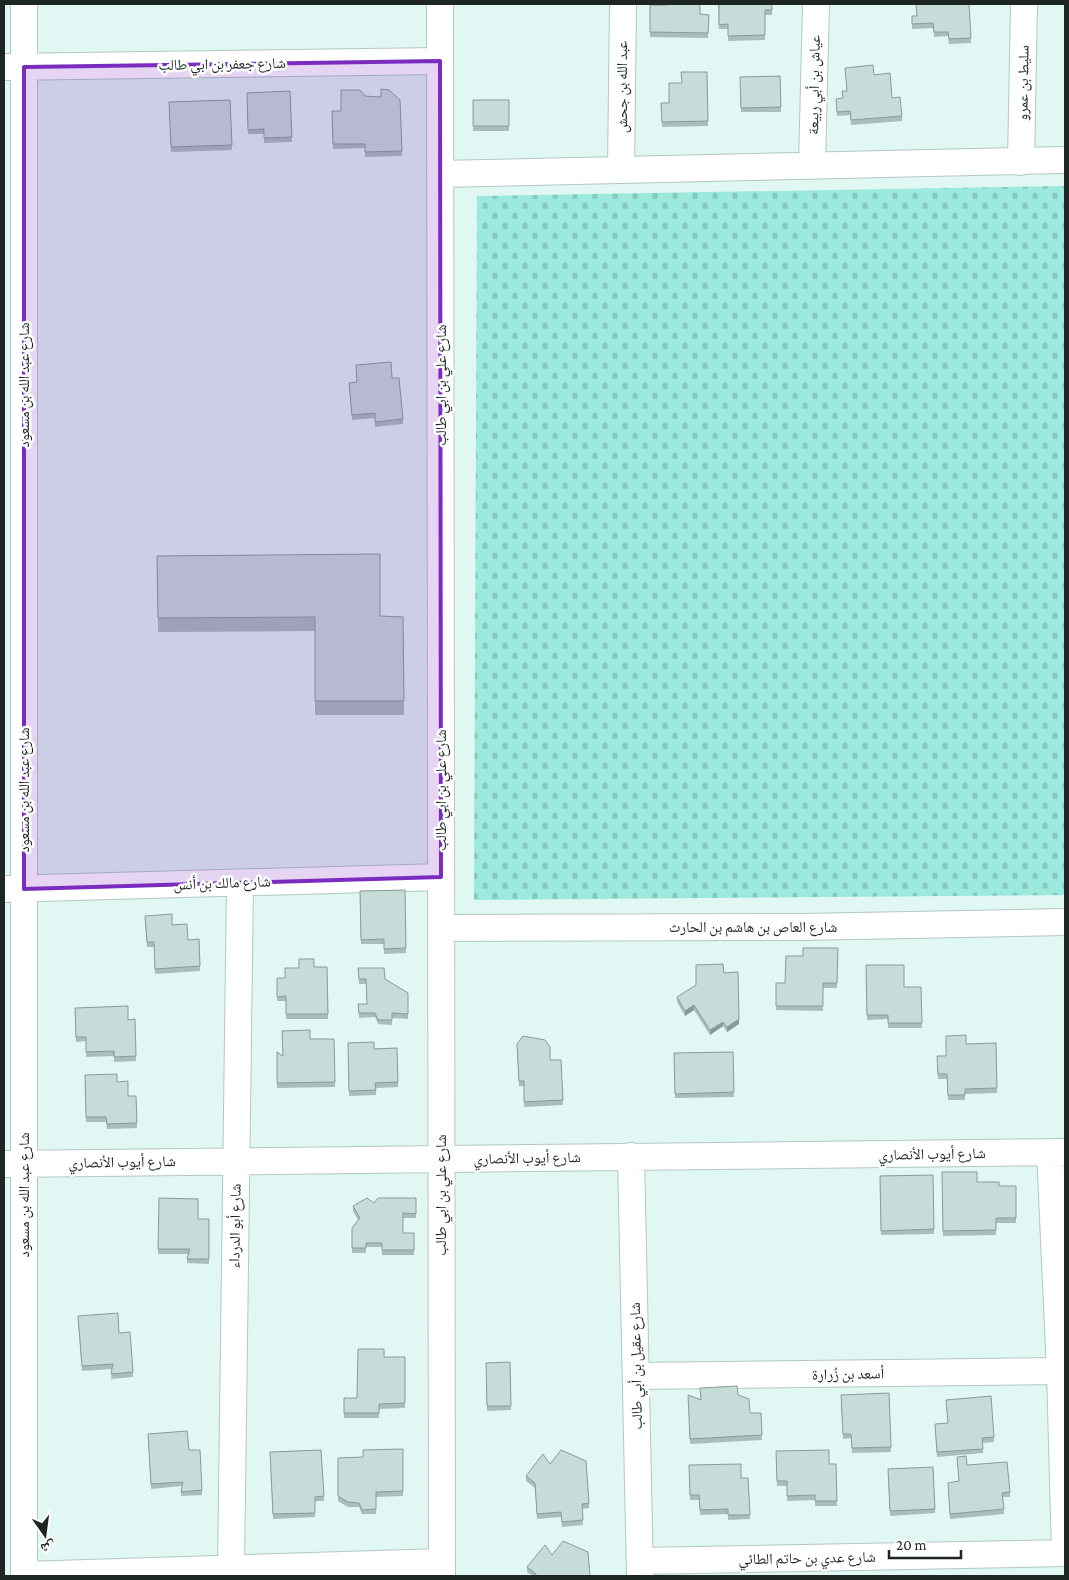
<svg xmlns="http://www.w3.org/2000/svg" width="1069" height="1580" font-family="'Crimson Pro','Noto Naskh Arabic',serif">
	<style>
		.cemetery { fill: url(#cemetery-stones) }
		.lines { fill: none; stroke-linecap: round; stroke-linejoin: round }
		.minor-casing { stroke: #b2c8c4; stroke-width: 28 }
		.minor { stroke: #fff; stroke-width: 26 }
		.wall { fill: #aabdba }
		.shaded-wall { fill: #8b9a97 }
		.building { fill: #c6dcd8; stroke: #8b9a97 }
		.marked { fill: #7b2cbf; fill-opacity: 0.2; stroke: #7b2cbf; stroke-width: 4; stroke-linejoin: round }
		.labels { text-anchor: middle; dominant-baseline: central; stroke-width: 5; stroke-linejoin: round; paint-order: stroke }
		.street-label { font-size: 15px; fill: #1e2625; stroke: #fefefe }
	</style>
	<defs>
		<pattern id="cemetery-stones" width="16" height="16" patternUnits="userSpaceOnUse" patternTransform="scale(1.25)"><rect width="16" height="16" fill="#9ce9dd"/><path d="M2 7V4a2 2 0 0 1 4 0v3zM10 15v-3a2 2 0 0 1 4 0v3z" fill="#86c8be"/></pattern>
	</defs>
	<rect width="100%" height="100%" fill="#e0f7f3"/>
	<path class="cemetery" d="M1065,186v709l-591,5 3,-704z"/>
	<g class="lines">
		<defs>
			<path id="minor" d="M440,4l2,1572
				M4,67l436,-6
				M1021,162l3,-158
				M812,166l4,-162
				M621,170l2,-166
				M440,174l625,-14
				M4,889l437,-12
				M441,928l360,-1 264,-5
				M1050,1152l10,219 5,182
				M631,1156l9,420
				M4,1164l1061,-12
				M636,1376l424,-5
				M640,1561l425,-8
				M231,1569l9,-686
				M24,1575l418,-13
				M24,1576v-1572"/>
		</defs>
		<use href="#minor" class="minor-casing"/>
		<use href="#minor" class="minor"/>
	</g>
	<path class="wall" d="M718,4h54v11h-7v25l-37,1v-12h-9z
		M969,4l2,39 -22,1 -1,-8 -14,1 -1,-9 -21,1v-13h5z
		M650,5l50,9 9,1 -1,23 -58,-1z
		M845,68l29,7 18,23 10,18v5l-51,4 -1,-10 -13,1 -1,-17 7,-1 -1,-7h5z
		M707,72l1,54 -46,1 -1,-24h8l12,-20z
		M780,76l1,36h-40l-1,-35z
		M290,91l2,51 -28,1v-9h-16l-1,-41z
		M365,96l35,4 2,56 -37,1v-9l-32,1 -1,-38h9z
		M230,100l2,50 -61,2 -2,-50z
		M473,100h36v31h-36z
		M356,365l36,13 11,41v5l-28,3v-9l-23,2 -3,-37 8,-1z
		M157,556l223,60 23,1 1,98h-89v-84l-157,1z
		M405,890l1,63 -22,1v-10h-23l-1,-53z
		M145,921l27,4 16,15 11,-1 1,32 -45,3 -1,-27h-7z
		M838,948l-1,40h-14v23l-47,-1v-27h9l18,-27z
		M866,965l38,22h17l1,41h-34v-9l-21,1z
		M314,967h13l1,52h-42v-18h-9v-23h8l14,-10z
		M358,968l27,11 23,14v26l-16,-1v7l-14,-1 -3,-7 -16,1 -1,-14h9l-1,-20h-7z
		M724,973l15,51 -12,8 -4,-6 -13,9 -16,-25 -9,6 -8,-14v-5l19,-12z
		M75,1008l53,12 7,-1 1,42 -22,1v-6l-28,1v-16l-10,1z
		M310,1039h24l1,48 -58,1v-36l6,4z
		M348,1043l26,6 23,-1 1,39 -22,1v7l-27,1z
		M996,1043l1,50 -32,1v6h-17l-1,-21h-9l-1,-23h9l20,-12z
		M517,1049l33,11h11l2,45 -39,2v-21h-5z
		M733,1052l1,45 -59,1 -1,-45z
		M85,1075l32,7 11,14h8l1,32 -30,1 -1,-7h-20z
		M942,1172l35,10 22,4h17v37h-20v12l-53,1z
		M933,1175l1,59 -53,1 -1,-59z
		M159,1198l39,21h11v45l-22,-1v-4l1,-5h-30z
		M416,1198v20h-13v15h11v22h-32v-8h-16v6h-14v-25l6,-8 -5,-9v-5z
		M78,1321l41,12 14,39v5l-22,2 1,-10 -30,2z
		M405,1357v51l-26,1v9h-35v-20h13z
		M510,1362l1,48 -24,1 -1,-48z
		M889,1393l2,59 -39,1 -1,-15 -8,1 -2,-44z
		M688,1395l12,4 38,-4 12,18h11l1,27 -72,4z
		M946,1400l48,37v5l-11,1v10l-46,4 -2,-28 13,-6z
		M148,1439l41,11 13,40v5l-21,1 1,-10 -31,3z
		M403,1449v47l-27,1v17h-14l-3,-7h-11l-10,-6v-43l25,-1z
		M321,1450l3,51h-9v16l-42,2 -3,-67z
		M776,1451l53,13h7l1,42h-22v-6l-28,1v-15h-10z
		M957,1457l10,8 43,27v5h-7l1,17 -54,5 -2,-36 11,-2z
		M550,1464l39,39v5l-7,1 1,16 -21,2 -1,-10 -24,2 -2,-31 -9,-7v-5z
		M689,1465l52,13h7l2,41 -22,1v-6l-28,1 -1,-15h-9z
		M933,1467l2,46 -45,3 -2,-47z
		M527,1567l63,9h-57l-6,-4z"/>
	<path class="shaded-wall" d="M694,1005v5l-9,6v-5z
		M739,1019v5l-12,8v-5z
		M723,1022v4l-13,9v-5z"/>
	<path class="building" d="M668,4h32v10l9,1 -1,18 -58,-1v-27h18z
		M719,4h53v6h-7v25l-37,1v-12l-9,1z
		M916,4h53l2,34 -22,1 -1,-7h-14l-1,-9 -21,1v-8h5z
		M873,65l1,10 16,-2 2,25 8,-1 2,19 -51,4 -1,-9 -13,1 -1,-13 7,-1 -1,-7h5l-2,-23z
		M681,72h26l1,49 -46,1 -1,-19h8v-20h13z
		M780,76l1,31 -40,1 -1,-31z
		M381,89l8,1 11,10 2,51 -37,1v-8h-32l-1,-33h9v-21h19l5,6 16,1z
		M290,91l2,46 -28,1v-9l-16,1 -1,-37z
		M230,100l2,45 -61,2 -2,-45z
		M473,100h36v26h-36z
		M391,362l1,16h7l4,41 -28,3v-9l-23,2 -3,-32 8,-1 -1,-17z
		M380,554v62l23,1 1,84h-89v-84l-157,1 -1,-62z
		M405,890l1,58 -22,1v-10l-23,1 -1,-49z
		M172,914v11l15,-1 1,16 11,-1 1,27 -45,3 -1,-27h-7l-2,-26z
		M803,948h35l-1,35h-14v23h-47v-23h9l1,-27h17z
		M299,959h15v8h13l1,47h-42v-18l-9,1v-19h8v-10h14z
		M723,964l1,9 14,-1 1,47 -12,8 -4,-5 -13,8 -16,-25 -9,6 -8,-14 19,-12v-20z
		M866,965h38v22h17l1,36h-34v-8h-21z
		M358,968h26l1,11 23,14v21l-16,-1v7h-14l-3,-7h-16l-1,-9h9l-1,-25h-7z
		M128,1006v14l7,-1 1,37 -22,1v-6l-28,1v-15h-10l-1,-29z
		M310,1030v9h24l1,43 -58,1v-31l6,4 -1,-25z
		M966,1035v9l30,-1 1,45 -32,1v6h-17l-1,-21h-9l-1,-18h9v-20z
		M523,1036l22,4 5,7v13h11l2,40 -39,2v-21h-5l-2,-37z
		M374,1042v7l23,-1 1,34 -23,1 1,7 -27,1 -1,-48z
		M733,1052l1,40 -59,2 -1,-41z
		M117,1074v8l11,-1v15h8l1,27 -30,1 -1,-7h-20l-1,-42z
		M942,1172h35v10h22v4h17v32h-20v12l-53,1z
		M933,1175l1,54 -53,2 -1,-55z
		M159,1198l39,1v20h11v40h-22l3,-10h-32z
		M367,1198l7,5 4,-5h38v16l-13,-1v20h11v17h-32v-7h-16v5h-14v-20l8,-10 -7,-12z
		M118,1313l1,20 11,-1 3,40 -22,2 2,-10 -31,2 -4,-50z
		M358,1349h26v8h21v46l-26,1v9h-35v-15h13z
		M510,1362l1,44h-24l-1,-43z
		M737,1386l1,9 11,4 1,14h11l1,22 -72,4 -2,-44 13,5 -1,-12z
		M889,1393l2,54 -39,1 -1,-14h-8l-2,-39z
		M991,1396l3,41 -12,1 1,11 -46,3 -2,-28 13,-1 -2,-23z
		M187,1431l2,19h11l2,40 -21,2 2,-10 -32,2 -3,-50z
		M403,1449v42l-27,1v17l-14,1 -3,-7 -11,-1 -10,-6v-38l25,-1v-7z
		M321,1450l3,46 -9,1v16l-42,1 -3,-62z
		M561,1450l25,11 3,42 -7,1 1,16 -21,2 -1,-10 -24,2 -2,-31 -9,-7 17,-22 7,10z
		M829,1450v14h7l1,37h-22v-6l-28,1v-15h-10l-1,-30z
		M966,1456l1,9 40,-3 3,30 -8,1 2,16 -54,5 -2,-31 11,-2 -2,-24z
		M741,1464v14h7l2,37h-22v-6l-28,1 -1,-15h-9l-1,-30z
		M933,1467l2,42 -45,2 -2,-42z
		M563,1541l25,11 2,24h-54v-2l-9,-7 18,-22 7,10z"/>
	<path class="marked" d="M440,61l1,816 -417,12v-822z"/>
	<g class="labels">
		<g class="street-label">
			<text transform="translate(222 64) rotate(-1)">شارع جعفر بن ابي طالب</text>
			<text transform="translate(1023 83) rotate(-89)">سليط بن عمرو</text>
			<text transform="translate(814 85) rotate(-89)">عياش بن أبي ربيعة</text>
			<text transform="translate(622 87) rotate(-90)">عبد الله بن جحش</text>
			<text transform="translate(24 385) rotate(-90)">شارع عبد الله بن مسعود</text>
			<text transform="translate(441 385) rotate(-90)">شارع علي بن ابي طالب</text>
			<text transform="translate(24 790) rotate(-90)">شارع عبد الله بن مسعود</text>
			<text transform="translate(441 790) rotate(-90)">شارع علي بن ابي طالب</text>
			<text transform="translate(222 883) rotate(-2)">شارع مالك بن أنس</text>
			<text x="753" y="927">شارع العاص بن هاشم بن الحارث</text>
			<text transform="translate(932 1154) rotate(-1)">شارع أيوب الأنصاري</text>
			<text transform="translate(527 1158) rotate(-1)">شارع أيوب الأنصاري</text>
			<text transform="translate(122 1162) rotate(-1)">شارع أيوب الأنصاري</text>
			<text transform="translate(24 1195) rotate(-90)">شارع عبد الله بن مسعود</text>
			<text transform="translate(441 1195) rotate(-90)">شارع علي بن ابي طالب</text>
			<text transform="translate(235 1226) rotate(-89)">شارع أبو الدرداء</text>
			<text transform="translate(636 1366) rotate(-91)">شارع عقيل بن أبي طالب</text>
			<text transform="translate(848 1374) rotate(-1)">أسعد بن زُرارة</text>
			<text transform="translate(807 1558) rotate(-1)">شارع عدي بن حاتم الطائي</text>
		</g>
	</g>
	<rect width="1069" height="1580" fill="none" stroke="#1e2625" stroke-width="10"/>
	<g transform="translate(45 1535) rotate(166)" stroke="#fefefe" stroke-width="4" paint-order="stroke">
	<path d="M0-4L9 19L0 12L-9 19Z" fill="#1e2625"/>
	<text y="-8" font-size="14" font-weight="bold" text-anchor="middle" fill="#1e2625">ش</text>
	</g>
	<path d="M889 1550v8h72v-8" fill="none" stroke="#1e2625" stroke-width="2.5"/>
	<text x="896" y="1550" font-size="15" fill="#1e2625" stroke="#fefefe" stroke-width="4" paint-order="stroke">20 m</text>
</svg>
